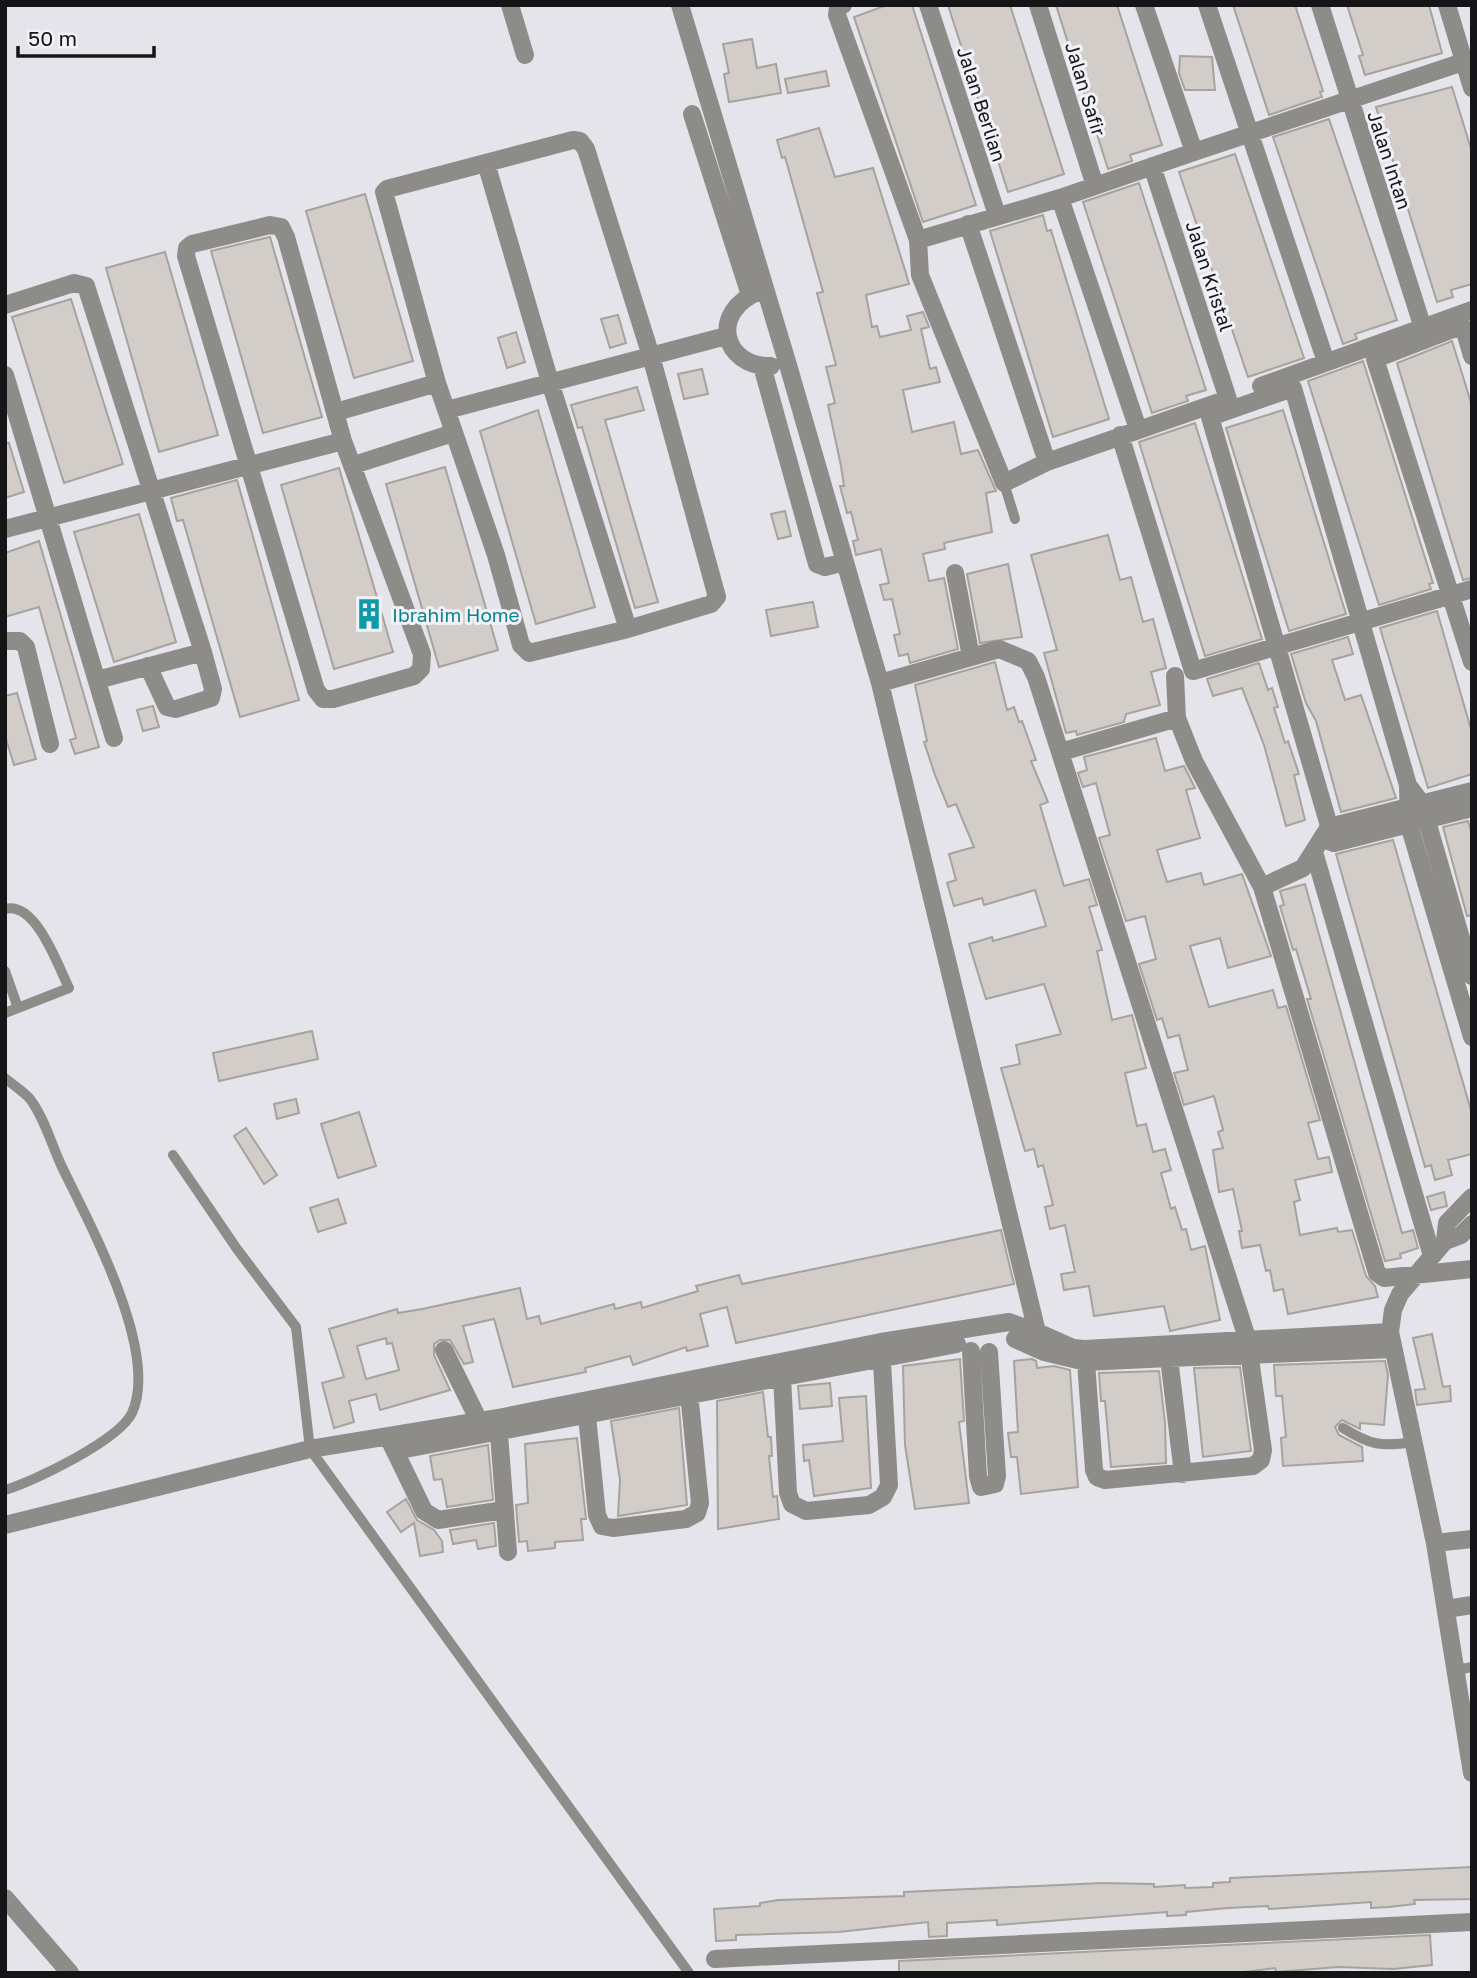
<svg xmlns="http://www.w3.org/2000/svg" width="1477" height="1978" font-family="'Golos Text',sans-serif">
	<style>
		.building { fill: #d2cdc8; stroke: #a6a29d; stroke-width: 2; fill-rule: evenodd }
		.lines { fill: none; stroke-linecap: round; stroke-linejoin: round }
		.lane { stroke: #8d8c89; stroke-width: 10 }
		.street { stroke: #8d8c89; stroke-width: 18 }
		.labels { text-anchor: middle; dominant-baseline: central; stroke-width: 6; stroke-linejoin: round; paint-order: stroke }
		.street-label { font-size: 19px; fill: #151517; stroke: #f1f1f8 }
		.culture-label { font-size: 19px; fill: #0d838f; stroke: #f1f1f8; text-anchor: start }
	</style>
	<rect width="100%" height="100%" fill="#e4e4ea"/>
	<path class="building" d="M887,5h25l64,200 -53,17 -69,-205z
		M948,5h62l54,169 -56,18z
		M1056,5h61l45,140 -32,10 2,6 -24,8z
		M1233,5h62l28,86 -3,1 2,5 -53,18z
		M1347,5h82l13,48 -77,22 -6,-19 4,-1z
		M752,39l5,29 19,-4 5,29 -52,9 -5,-28 5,-1 -6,-29z
		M1180,56l32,1 3,33h-30l-6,-17z
		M826,71l3,15 -41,7 -3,-14z
		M1452,87l20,65v132l-21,6 2,7 -16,5 -61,-195z
		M1329,119l68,201 -42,14 2,5 -14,5 -70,-207z
		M819,128l16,49 38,-9 32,102 4,14 -43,11 6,32 5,-1 3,11 31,-7 -4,-14 16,-4 6,15 -8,2 9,40 6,-2 4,15 -37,8 9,42 42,-10 7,32 17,-4 18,41 -10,2 6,39 -48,11 1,6 -22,5 6,27 15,-3 14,71 -48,14 -2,-9 -9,2 -5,-21 6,-1 -8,-35 -8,1 -4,-15 9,-2 -8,-34 -25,6 -3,-14 5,-1 -7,-28 -4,1 -7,-27h4l-3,-20 -13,-61 7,-2 -9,-36 10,-2 -19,-72 6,-1 -38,-135 -3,1 -5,-18z
		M1235,154l69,204 -56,19 -69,-205z
		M1139,183l67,207 -20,6 2,5 -36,12 -69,-211z
		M365,194l48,167 -59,17 -48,-167z
		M1043,215l4,16 4,-1 58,189 -56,18 -63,-206z
		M270,237l52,180 -59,16 -52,-182z
		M165,252l53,183 -59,17 -53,-184z
		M71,299l52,165 -59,19 -52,-166z
		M618,315l8,28 -16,5 -9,-29z
		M516,332l9,30 -18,6 -9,-30z
		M1452,341l20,65v172l-9,2 -66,-217z
		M1363,361l70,222 -4,1 2,5 -52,16 -71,-224z
		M702,369l6,25 -24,5 -6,-25z
		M637,387l7,23 -39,10 53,182 -23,6 -53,-181 -4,1 -7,-23z
		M538,410l57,197 -59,17 -56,-193z
		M1283,410l63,204 -57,17 -63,-203z
		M1195,423l67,216 -57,17 -66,-214z
		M5,443h4l15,49 -19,6z
		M445,467l53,183 -59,17 -53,-183z
		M339,468l54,184 -59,17 -53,-184z
		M237,480l62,220 -59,17 -57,-197 -6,1 -6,-23z
		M785,511l6,25 -13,3 -7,-25z
		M139,514l37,128 -62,20 -40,-130z
		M1108,535l12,45 11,-3 12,45 10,-3 13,49 -15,4 9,33 -34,9 -2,8 -47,13 -1,-4 -10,2 -22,-80 13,-3 -26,-95z
		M39,541l60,206 -24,7 -5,-14 6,-2 -37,-131 -34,10v-64z
		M1008,564l14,73 -42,6 -13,-69z
		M813,602l5,25 -47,9 -5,-26z
		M1437,611l35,122v41l-44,14 -48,-160z
		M1348,637l5,17 -21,6 13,40 16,-5 35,103 -55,14 -25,-91 -10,-18 -15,-49z
		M995,662l12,48 7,-3 5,15 3,-1 14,39 -5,1 17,41 -8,3 24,81 25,-7 8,26 -8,2 13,43 -5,1 15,69 20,-5 14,53 -21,5 12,53 9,-2 7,28 12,-3 6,21 -10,3 10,36 4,-2 7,23 4,-1 5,21 14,-4 15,74 -50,11 -6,-25 -70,10 -5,-30 -25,4 -3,-16 14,-2 -10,-47 -15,4 -5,-22 8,-2 -10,-40 -5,2 -4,-18 -9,2 -24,-83 19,-4 -4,-19 45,-11 -17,-50 -58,15 -17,-55 23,-7 1,4 53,-15 -11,-36 -51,15 -2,-7 -28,8 -7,-23 9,-3 -7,-26 25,-7 -18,-43 -8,3 -13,-32 -11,-33 3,-1 -12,-56z
		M1259,663l9,27 4,-2 6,19 -4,1 11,35 3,-2 11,33 -5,1 11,45 -19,6 -22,-81 -22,-57 -29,8 -6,-17z
		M17,693l19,66 -22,6 -9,-29v-40z
		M153,706l6,21 -16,4 -6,-21z
		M1156,738l9,33 19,-5 11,22 -9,2 14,48 -43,12 10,32 34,-9 3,12 38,-11 29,82 -43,12 -8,-30 -30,8 19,61 64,-17 5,18 8,-2 34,114 -12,3 10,36 11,-2 3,15 -37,8 5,20 -6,2 6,33 37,-7 1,4 14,-2 14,46 9,10 3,11 -90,17 -5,-25 -9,2 -4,-21 -4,1 -6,-26 -18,3 -3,-17h3l-9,-42 -14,3 -6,-42 10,-2 -5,-16 5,-2 -9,-34 -30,9 -10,-32 14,-3 -9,-35 -11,3 -6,-20 -5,2 -18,-56 17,-5 -11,-43 -19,5 -27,-83 11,-3 -14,-52 -13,4 -5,-14 9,-3 -3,-13z
		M1468,821l4,13v81l-5,1 -24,-89z
		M1393,840l79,274v40l-24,6 4,15 -17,5 -4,-15 -6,2 -89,-313z
		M1305,884l97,349 11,-3 5,18 -18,6 1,4 -16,3 -78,-262h4l-15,-50 -3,1 -13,-44 4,-1 -4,-14z
		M312,1031l6,28 -99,22 -6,-28z
		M296,1099l3,14 -22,6 -3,-15z
		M359,1112l17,54 -38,12 -17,-54z
		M246,1128l31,47 -13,9 -30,-48z
		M1444,1192l3,14 -16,4 -4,-13z
		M338,1199l8,24 -28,9 -8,-24z
		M1001,1230l13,54 -278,59 -9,-36 -27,7 8,32 -21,5 -1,-4 -53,18 -3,-9 -45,12 1,4 -73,15 -19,-68 -31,7 10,36 -9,2 -14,-24h-10l-6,4v11l16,35 -70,20 -4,-16 -27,7 5,21 -20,6 -12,-45 22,-6 -15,-48 68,-20 1,4 24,-4 98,-21 7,31 12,-3 2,8 73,-20 1,5 26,-7 1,6 56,-17 -2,-5 43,-11 3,9zM386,1338l1,6 5,-1 7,27 -33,9 -9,-33z
		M1432,1334l11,53 7,-1 1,15 -34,4 -2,-15 10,-1 -12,-51z
		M960,1359l4,62 -5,1 10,81 -54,6 -10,-64 -2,-79z
		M1032,1359l4,2 1,7 17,-2 16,4 8,117 -57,7 -4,-37h-6l-3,-24 10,-1 -4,-71z
		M1385,1361l3,14 -4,50 -24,-2v6l-18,-9 -7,7 4,8 23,12 1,14 -80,5 -2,-28 5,-1 -4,-41h-6l-2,-31z
		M1240,1367l11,84 -48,6 -9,-89z
		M1159,1371l6,52 1,40 -55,4 -6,-66h-4l-2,-28z
		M830,1383l2,23 -32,3 -2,-23z
		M763,1392l5,45h3l1,19h-3l4,41 4,-1 2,23 -61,10 -1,-128z
		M866,1396l5,92 -57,8 -5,-36 -5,1 -1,-16 40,-4 -4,-43z
		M679,1408l8,97 -69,11 2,-36 -9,-59z
		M577,1438l9,81h-5l2,21 -28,2v6l-27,3 -1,-10 -8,1 -3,-37 12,-2 -3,-59z
		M488,1445l5,55 -46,7 -5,-28 -8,1 -4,-24z
		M406,1499l11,21 17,10 8,11 1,11 -23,4 -6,-33 -13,9 -14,-20z
		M494,1523l2,23 -18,3 -2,-9 -23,4 -3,-14z
		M1472,1867v32l-58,1 1,4 -26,3 -18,1v-6l-102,7 -1,-3 -40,2 -42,4v3l-19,1v-4l-170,13v-5l-50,3v13l-18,1 -1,-15 -89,10 -103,3v5l-20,1 -2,-32 46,-3v-3l18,-3 126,-4v-4l198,-9 52,1v3l31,-2v3l28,-1v-4l17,-1v-4z
		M1430,1935l2,30 -39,4 -54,-2 -63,5 -1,-4 -39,5h-337v-12z"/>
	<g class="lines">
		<path class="lane" d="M1004,483l11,36
			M5,909c31,-8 53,57 64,79l-64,25
			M5,971l13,37
			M5,1078c8,7 18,13 25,21 14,18 22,47 32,68 27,56 98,185 70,246 -13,27 -97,68 -127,77
			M173,1155l64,94 59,78 14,122 379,524
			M1343,1428c27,17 38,19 70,14
			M1456,1670l16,-3"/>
		<path class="street" d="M510,5l15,50
			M843,5l-5,2 -1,8 81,225 2,35 84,208 43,-21
			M928,5l69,210
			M1038,5l57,181
			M1144,5l50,147 278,-93
			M1207,5l119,357
			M1320,5l103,323
			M1447,5l25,83
			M692,114l58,181
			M573,140l7,1 6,8 65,207 66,241 -6,7 -83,25 -99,24 -8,-8 -25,-90 -59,-172 -53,-191 3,-3z
			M486,163l64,219 78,247
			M1152,166l76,233
			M1060,198l78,231
			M968,224l79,238 175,-61
			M270,225l11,2 5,10 57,204 79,213 -1,15 -7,7 -81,23h-10l-7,-9 -130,-434 1,-8 5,-4z
			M918,240l142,-42 134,-46
			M760,291c-52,21 -37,76 11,75
			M5,305l69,-22 12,3 117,366 10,37 -2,9 -35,11 -9,-2 -19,-41
			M1472,356l-9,-31 -88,34 97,303
			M762,366l55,198 8,3 20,-5
			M5,375l109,363
			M1261,386l211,-76
			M447,410l279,-74
			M336,412l101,-29
			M1120,435l73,236 279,-82
			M354,465l99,-32
			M5,529l338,-88
			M955,573l16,84
			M5,641h15l6,6 24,97
			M1175,676l2,42 17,43 68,126 115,386 7,5 88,-9
			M97,680l106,-28
			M880,683l119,-34 29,12 8,16 211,661 16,112 -2,10 -8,6 -148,14 -8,-3 -3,-7 -9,-121
			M1061,752l116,-34
			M1408,785l1,40 63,212
			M1323,839l11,4 138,-35
			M1334,843l-124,-426 83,-29 115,397 14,19 50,172
			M1314,852l118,404
			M1262,887l41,-19 26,-41 143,-36
			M1472,1224l-11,11 -16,6 -45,53 -7,16 -3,22 45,211 37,230
			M1445,1241l2,-18 25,-26
			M1037,1332l36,16 12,1 305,-17
			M1015,1339l29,13 42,10 83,-4
			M444,1350l35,71
			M971,1351l7,125 3,11 14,-3 2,-8 -8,-124
			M782,1377l6,116 4,11 14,7 63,-6 14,-8 6,-12 -8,-140
			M587,1416l10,99 5,11 11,2 73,-9 11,-6 3,-10 -12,-120
			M498,1421l10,131
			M390,1441l34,70 14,9 66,-10
			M395,1451l562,-107
			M1183,1474l-14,-116 225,-9
			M5,1525l305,-76 188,-31 383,-76 128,-20 28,10 -157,-649 -92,-318 -108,-360
			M1435,1543l37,-4
			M1446,1609l26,-4
			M5,1898l65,75
			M715,1959l757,-37"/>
	</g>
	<defs>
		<symbol id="building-bare" viewBox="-9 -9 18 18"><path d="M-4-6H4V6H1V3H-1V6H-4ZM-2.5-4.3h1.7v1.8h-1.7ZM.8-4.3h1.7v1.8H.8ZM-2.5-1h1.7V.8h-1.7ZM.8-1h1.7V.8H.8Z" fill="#0f9aa8" stroke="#f1f1f8" stroke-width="2.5" paint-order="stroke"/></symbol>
	</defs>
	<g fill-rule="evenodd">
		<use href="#building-bare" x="347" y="592" width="44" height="44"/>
	</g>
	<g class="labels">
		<g class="street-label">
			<text transform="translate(1086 89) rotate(73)">Jalan Safir</text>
			<text transform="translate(982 104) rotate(72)">Jalan Berlian</text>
			<text transform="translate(1390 160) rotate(72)">Jalan Intan</text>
			<text transform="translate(1210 276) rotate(72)">Jalan Kristal</text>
		</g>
		<g class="culture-label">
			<text x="392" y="614">Ibrahim Home</text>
		</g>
	</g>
	<rect width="1477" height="1978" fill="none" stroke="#151517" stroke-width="14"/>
	<path d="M18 46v10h136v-10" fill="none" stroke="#151517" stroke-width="3.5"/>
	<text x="28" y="46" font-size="21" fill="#151517" stroke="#f1f1f8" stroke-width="5" paint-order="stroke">50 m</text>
</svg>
